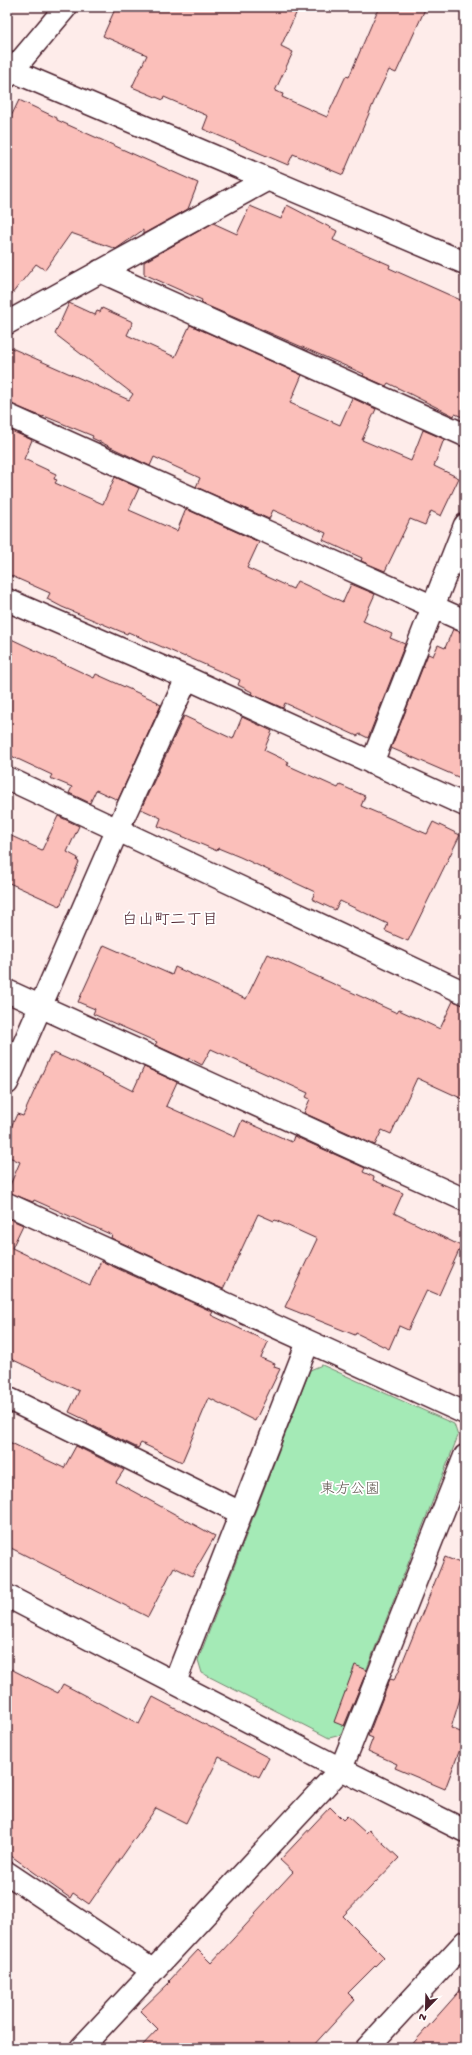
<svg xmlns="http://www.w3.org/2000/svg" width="472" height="2055" font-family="'Gochi Hand','Klee One',sans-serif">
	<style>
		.green { fill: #a4eab6; stroke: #778470 }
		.building { fill: #fbbfba; stroke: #4a1f2b }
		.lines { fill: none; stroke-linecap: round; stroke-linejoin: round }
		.minor-casing { stroke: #4a1f2b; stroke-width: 25 }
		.tertiary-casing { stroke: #4a1f2b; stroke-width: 25 }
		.minor { stroke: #fff; stroke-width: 22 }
		.tertiary { stroke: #fff; stroke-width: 22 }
		.labels { text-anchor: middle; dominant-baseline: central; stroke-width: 3.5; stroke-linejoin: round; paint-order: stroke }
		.park-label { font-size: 15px; fill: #655c55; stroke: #fff }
		.neighbourhood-label { font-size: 16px; fill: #4a1f2b; stroke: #fff }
	</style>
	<rect width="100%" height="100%" fill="#feecea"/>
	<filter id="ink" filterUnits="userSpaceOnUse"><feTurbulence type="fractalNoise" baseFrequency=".025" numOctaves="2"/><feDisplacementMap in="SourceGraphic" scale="8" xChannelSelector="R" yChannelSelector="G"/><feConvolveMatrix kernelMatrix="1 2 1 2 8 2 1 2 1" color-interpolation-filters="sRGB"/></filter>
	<g filter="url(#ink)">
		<path class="green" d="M322,1365l132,59 4,12 -117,299 -12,3 -127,-65 -4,-13 112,-290z"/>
		<path class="building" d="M116,7h183l-18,39 12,6 -18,39 8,3 -1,3 45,20 17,-37 2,-4 3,1 30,-70h47l-30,66 -7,-3 -13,27 -33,78 -50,-21 -5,11 -85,-36 5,-13 -44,-19 -1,3 -31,-13 15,-32 -44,-19z
			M19,100l38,18v2l141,63 -10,26 -45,25v-4l-27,19 -45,-16 -26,37 -9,-6 -29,36v-175z
			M287,205l50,26 -4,9 57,25 -1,3 76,34v116l-10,-4 -1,2 -66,-33 -2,3 -23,-10 1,-2 -163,-71 1,-3 -58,-26v-12l69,-39 24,11 13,-28 31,13z
			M69,303l26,12 2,-4 3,1 2,-4 31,14 -6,13 48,22 15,-32 112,50 -12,28 50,22 12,-27 24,11 -14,31 49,21 12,-31 21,9 -10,27 25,12 -18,38 -10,-5 -6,14 -15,-6 -25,52 -24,-10 1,-3 -39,-18 3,-7 -53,-23 -4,9 -73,-32 4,-9 -46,-21 -4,9 -58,-28 1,-2 -49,-20 -1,1 -36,-14v-57l122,54 4,-6 -78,-60z
			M7,429l25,11 -8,19 32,15 -2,5 3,1 -2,3 48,21 12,-27 24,11 -10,22 48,21 9,-22 73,33 -12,26 46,21 4,-8 46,21 8,-18 24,10 -12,27 29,13 -2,4 15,6 -37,94 -8,-4 -3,2 -72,-33 -2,5 -32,-14 1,-2 -14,-7 2,-5 -55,-24v1l-57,-25 -1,2 -65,-27 -15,-8 3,-6 -43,-19z
			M453,629l12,4v147l-74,-32 37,-94 5,2 5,-11 7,3z
			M7,637l87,41 2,-4 62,28 -1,1 4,2 -43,95 -22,-10 -6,13 -21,-10 3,-6 -22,-9 2,-3 -45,-21z
			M184,716l49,23 9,-22 30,14 -8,19 25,12 -2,3 51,23 2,-3 25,11 -4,10 66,28 6,-12 27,13 -52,106 -23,-10 3,-7 -48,-23 -5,9 -23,-11 3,-7 -75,-35 -22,-9 -1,3 -59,-25 3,-8 -20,-9z
			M58,816l21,10 -12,26 11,6 -1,3 2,1 -19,44 -53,-24v-48l35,16z
			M104,945l68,30 3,-8 71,32 22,-45 129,59 2,-3 41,19 13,-28 12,4v95l-48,-22 -26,56 -9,-4 -7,15 -71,-32 6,-14 -4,-2 2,-4 -97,-44 -9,16 -13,-7 -1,2 -33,-15 2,-3 -64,-28 2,-5 -17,-7z
			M54,1053l18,8v-1l61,31 11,-24 33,15 -11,24 69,31 7,-17 50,22 2,-6 71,32 -2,4 11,5 -1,3 30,13 -9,20 67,33 -22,49 -12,-5 -19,40 -9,-4 -10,23 -33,-16 -1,2 -70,-28 32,-68 -42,-19 -1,1 -16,-7 -35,75 -112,-51 1,-3 -78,-35 -1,2 -26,-10 13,-30 -13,-6v-20l10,-22 6,2 27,-60h2z
			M7,1218l16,7 -11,23 78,37 11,-24 112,51 -2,3 57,27 -7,16 14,6 -1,3 6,2 -25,52 -46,-23 -27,64 -41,-19 -3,5 -51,-25 1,-2 -19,-9 10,-21 -72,-34z
			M7,1441l57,27 12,-22 48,24 -8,12 99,54 -23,40 -18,-9 -26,50 -141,-71z
			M445,1557l20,8v117l-14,46 14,6v2l-20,53 -50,-21 2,-4 -29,-13 5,-13 -5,-2 22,-57 4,1 4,-7z
			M355,1665l12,5 -23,56 -10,-4z
			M7,1667l51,26 5,-9 76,40 14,-27 116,61 -10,19 -40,-20 -33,66 -30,-15 -67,96 -16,-11 -3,5 -63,-45z
			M330,1807l13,13 4,-4 19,17 3,-3 30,28 -56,58 41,41 -36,36 7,7 -44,48h-171l18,-19 -18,-18 30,-29 -1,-1 29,-31 13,13 45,-49 -1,-1 38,-41 -13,-12z
			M465,1985v63h-56z"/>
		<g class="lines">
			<defs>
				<path id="minor" d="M13,71l452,192
					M7,77l59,-70
					M100,271l365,164
					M7,323l261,-144
					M7,415l458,206
					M7,600l180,78 278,127
					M372,763l93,-238
					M7,778l458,215
					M7,991l458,209
					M7,1083l110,-252 70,-153
					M7,1204l458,209
					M7,1398l234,115
					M175,1682l133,-340
					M7,1873l145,97
					M81,2048l260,-279 124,-313"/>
				<path id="tertiary" d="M7,1596l334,173 124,62
					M367,2048l98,-106"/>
			</defs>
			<use href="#minor" class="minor-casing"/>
			<use href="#tertiary" class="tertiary-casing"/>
			<use href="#minor" class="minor"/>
			<use href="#tertiary" class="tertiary"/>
		</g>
	</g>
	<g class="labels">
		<g class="park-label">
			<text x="350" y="1490">東方公園</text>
		</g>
		<g class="neighbourhood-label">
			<text x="170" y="921">白山町二丁目</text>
		</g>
	</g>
	<rect width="472" height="2055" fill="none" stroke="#fff" stroke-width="24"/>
	<rect x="12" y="12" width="448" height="2031" fill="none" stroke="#4a1f2b" stroke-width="1.5" filter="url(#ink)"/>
	<g transform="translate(426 2009) rotate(203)" stroke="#ffffff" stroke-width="3" paint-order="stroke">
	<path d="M0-3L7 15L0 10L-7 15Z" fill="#4a1f2b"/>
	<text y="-6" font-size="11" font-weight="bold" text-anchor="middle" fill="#4a1f2b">N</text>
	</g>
</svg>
